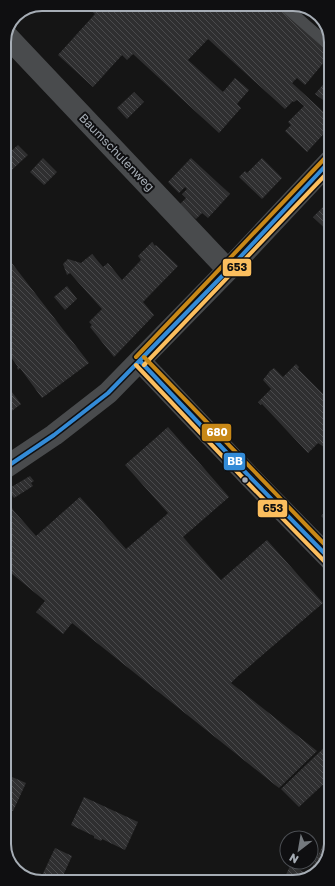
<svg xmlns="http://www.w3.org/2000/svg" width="335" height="886" font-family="'Golos Text',sans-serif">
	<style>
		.building { fill: url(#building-back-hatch) }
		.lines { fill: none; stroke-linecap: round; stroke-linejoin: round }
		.service { stroke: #494b4d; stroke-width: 11 }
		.minor { stroke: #494b4d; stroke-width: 22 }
		.bus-1-casing { stroke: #0f0f11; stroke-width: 7 }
		.bus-2-casing { stroke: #0f0f11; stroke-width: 7 }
		.bus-3-casing { stroke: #0f0f11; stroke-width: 7 }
		.bus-1 { stroke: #338bd7; stroke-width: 4 }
		.bus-2 { stroke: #fbbe5e; stroke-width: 4 }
		.bus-3 { stroke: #c88817; stroke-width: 4 }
		.bus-dot { fill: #a6adb5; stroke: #0f0f11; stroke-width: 1.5 }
		.labels { text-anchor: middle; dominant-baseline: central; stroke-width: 4; stroke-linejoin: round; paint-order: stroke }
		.street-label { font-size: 12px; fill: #a6adb5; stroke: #0f0f11 }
		.rim { fill: none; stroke: #a6adb5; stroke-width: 2 }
		.line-badge { stroke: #0f0f11; stroke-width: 1.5 }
		.badge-label { font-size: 11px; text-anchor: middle; font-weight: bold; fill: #fff }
		.pale-badge-label { font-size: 11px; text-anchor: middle; font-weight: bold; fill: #111 }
	</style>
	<defs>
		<pattern id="building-back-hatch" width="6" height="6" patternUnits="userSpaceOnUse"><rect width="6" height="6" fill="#2f2f30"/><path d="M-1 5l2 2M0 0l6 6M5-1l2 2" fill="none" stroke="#4a4a4c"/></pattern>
	</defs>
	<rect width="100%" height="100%" fill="#151515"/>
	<path class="building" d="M84,4h191l55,47v4l-25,30 -8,-7 -5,5 38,35v9l-23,25 -22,-21 6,-6 -3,-3 16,-16 -7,-6 -3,2 -1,-1 -8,8 -77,-70 -20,21 35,32 12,-14 14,12 -12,14 4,4 -22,25 -86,-79 -6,6 -5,-5 -29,32 -35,-32 37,-41z
		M314,12l4,1 8,13 -1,1 -14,-12z
		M327,80l3,2v23l-15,-11z
		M134,92l10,10 -17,17 -10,-11z
		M18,145l10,10 -24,22v-27l4,4z
		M43,158l14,14 -13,13 -14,-13z
		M191,158l39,36 -22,24 -6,-5 -6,6 -16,-15 6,-6 -4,-4 5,-5 -2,-2 -6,6 -11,-11z
		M262,158l20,20 -20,21 -23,-22 6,-6 2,2z
		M330,200v33l-17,-16z
		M152,242l3,4 1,-1 22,21 -35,36 11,13 -40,42 -24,-30 2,-2 -3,-3 13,-13 -32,-36 -3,2 -4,-11 5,-5 13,4 11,-9 11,13 5,-4 14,17 19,-20 -3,-4z
		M4,253l85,110 -47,35 -22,-30 -2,2 -1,-3h1l-13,-18z
		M67,286l10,13 -12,11 -11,-13z
		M296,364l3,3 -1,2 32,32v45l-6,1 -6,-4 -10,10 -46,-49 -1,1 -3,-3 13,-13 -8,-9 7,-9 4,-3 9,9z
		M5,383l16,21 -16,12z
		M168,427l61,70 -46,40 38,43 46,-40 56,63 -86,74 -6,6 86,68 -38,37 -207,-165 -9,11 -27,-22 9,-11 -40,-33v-71l9,14 22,25 44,-39 46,52 39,-33 3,-3 -43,-48z
		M30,476l4,5 -3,2 2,3 -19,12 -6,-9z
		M330,507v18l-9,-9z
		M331,741v36l-32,30 -18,-18z
		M5,774l21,9 -13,28 -8,-3z
		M84,797l54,25 -13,28 -23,-11 -1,2 -7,-3v-2l-23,-11z
		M323,845l6,4 -6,18 -20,14h-20l7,-15 19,8z
		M55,848l17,8 -12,26h-21z"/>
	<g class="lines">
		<path class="service" d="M282,4l48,42"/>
		<path class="minor" d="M6,35l222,235
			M140,361l108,114 83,85
			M5,468l49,-33 54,-42 120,-123 102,-109"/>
		<defs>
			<path id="bus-1" d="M140,361l108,114 83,85
				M5,468l49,-33 54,-42 120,-123 102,-109"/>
			<path id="bus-2" d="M136,365l108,114 83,85
				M144,365l186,-195"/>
			<path id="bus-3" d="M136,357l190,-200
				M144,357l187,194"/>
		</defs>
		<use href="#bus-1" class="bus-1-casing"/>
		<use href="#bus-2" class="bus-2-casing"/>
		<use href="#bus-3" class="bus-3-casing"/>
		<use href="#bus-1" class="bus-1"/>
		<use href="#bus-2" class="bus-2"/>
		<use href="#bus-3" class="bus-3"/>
	</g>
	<circle class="bus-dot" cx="245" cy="480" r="3.5"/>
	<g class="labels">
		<g class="street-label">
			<text transform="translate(117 152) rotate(46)">Baumschulenweg</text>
		</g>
	</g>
	<path d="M0 0H335V886H0ZM42 11H293A31 31 0 0 1 324 42V844A31 31 0 0 1 293 875H42A31 31 0 0 1 11 844V42A31 31 0 0 1 42 11Z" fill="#0f0f11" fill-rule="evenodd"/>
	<path class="rim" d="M42 11H293A31 31 0 0 1 324 42V844A31 31 0 0 1 293 875H42A31 31 0 0 1 11 844V42A31 31 0 0 1 42 11Z"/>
	<g class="line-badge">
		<rect x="222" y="258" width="30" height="19" rx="4" fill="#fbbe5e"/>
		<rect x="201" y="423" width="31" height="19" rx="4" fill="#c88817"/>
		<rect x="223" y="452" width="23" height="19" rx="4" fill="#338bd7"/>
		<rect x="257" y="499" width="31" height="19" rx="4" fill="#fbbe5e"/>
	</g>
	<g class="badge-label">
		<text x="217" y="436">680</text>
		<text x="235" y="465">BB</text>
	</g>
	<g class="pale-badge-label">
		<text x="237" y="271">653</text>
		<text x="273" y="512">653</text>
	</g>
	<g transform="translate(299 850) rotate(211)"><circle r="19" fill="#0f0f11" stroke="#4b4e53"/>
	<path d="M0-3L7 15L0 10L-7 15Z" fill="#73787d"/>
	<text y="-6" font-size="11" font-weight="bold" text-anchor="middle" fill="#a6adb5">N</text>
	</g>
</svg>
